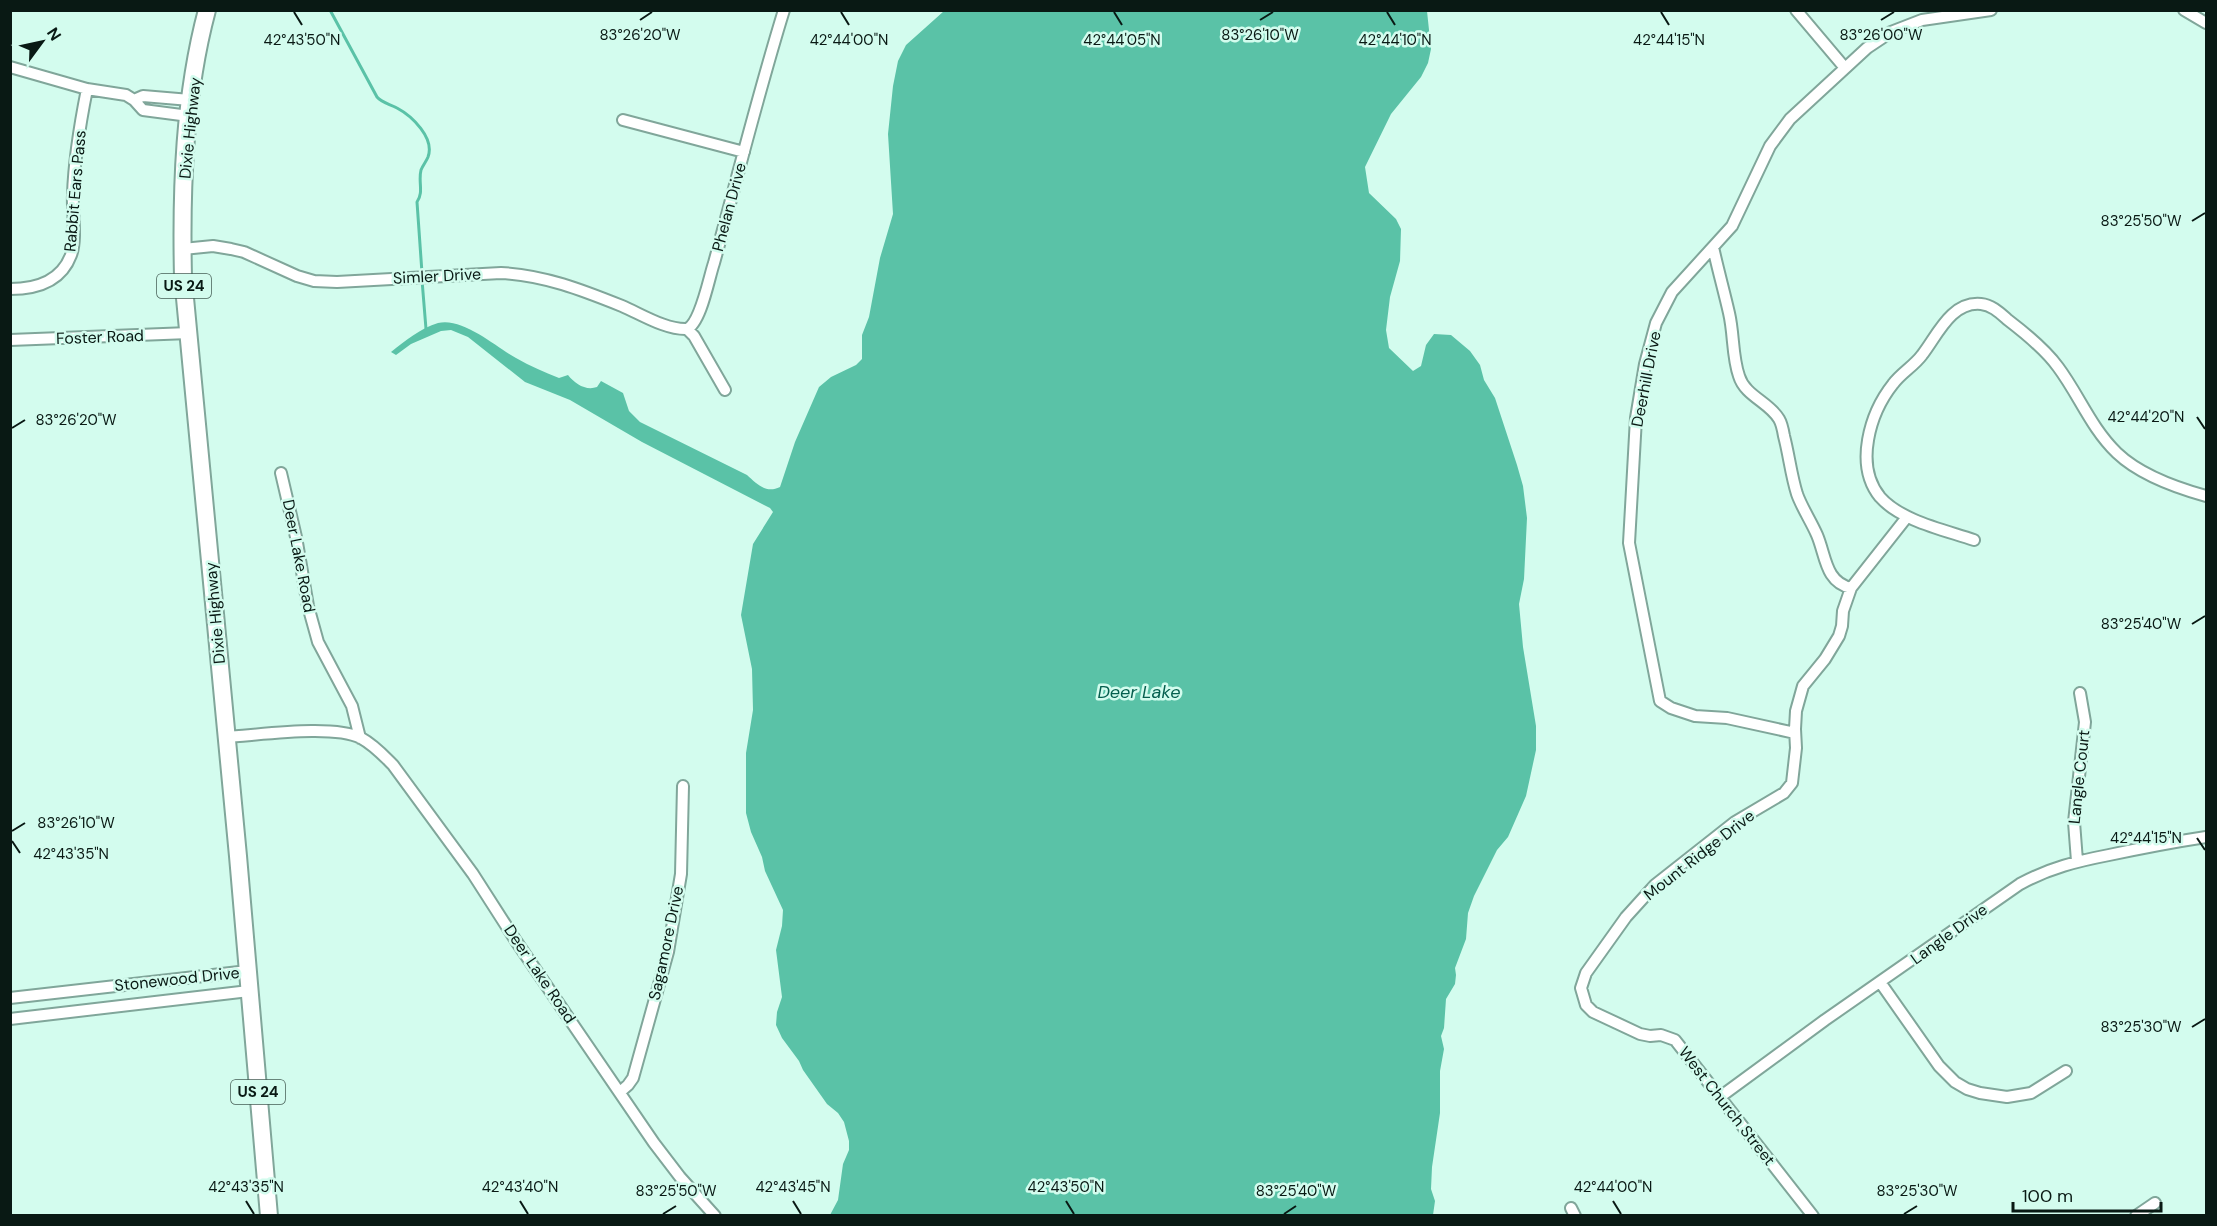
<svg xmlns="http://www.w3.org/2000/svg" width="2217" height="1226" font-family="'DM Sans',sans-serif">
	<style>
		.water { fill: #5ac2a7 }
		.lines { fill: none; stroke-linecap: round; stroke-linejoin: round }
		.stream { stroke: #5ac2a7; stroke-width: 3 }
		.street-casing { stroke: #80a69a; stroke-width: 14 }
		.primary-casing { stroke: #80a69a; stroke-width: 20 }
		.street { stroke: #fff; stroke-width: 10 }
		.primary { stroke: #fff; stroke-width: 16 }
		.ticks { fill: none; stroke: #091914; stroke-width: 2 }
		.labels { text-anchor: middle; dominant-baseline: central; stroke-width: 5; stroke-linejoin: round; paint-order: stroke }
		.shield { fill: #d3fcee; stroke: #465d55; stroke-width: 1.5 }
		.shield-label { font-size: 15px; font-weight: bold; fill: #091914 }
		.street-label { font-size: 16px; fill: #091914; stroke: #d3fcee }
		.water-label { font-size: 18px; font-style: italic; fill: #055f4e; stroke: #d3fcee }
		.ticks-label { font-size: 15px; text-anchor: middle; fill: #091914; stroke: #d3fcee; stroke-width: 5; stroke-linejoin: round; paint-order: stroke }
	</style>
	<rect width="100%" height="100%" fill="#d3fcee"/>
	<path class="water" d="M944,11h483l4,38 -3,14 -7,14 -30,37 -26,53 4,26 27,26 5,10 -1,32 -10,36 -4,33 3,18 24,23 8,-5 5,-21 8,-11 17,1 19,16 10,14 4,15 11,18 22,67 6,21 4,32 -3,61 -5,25 4,43 13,79v24l-10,46 -18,41 -11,13 -23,46 -6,17 -2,26 -11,29 1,7 -1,9 -9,15 -2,29 -3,8 3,13 -4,22v42l-8,54 -1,22 4,12 -2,14h-603l8,-15 5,-36 6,-14v-9l-5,-19 -6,-9 -11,-9 -24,-34 -4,-9 -17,-23 -6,-13 1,-13 5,-15 -6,-47 6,-24 1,-16 -18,-39 -3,-14 -11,-25 -5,-19v-60l7,-43 -1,-41 -11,-54 12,-71 20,-32 -3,-4 -128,-66 -72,-42 -45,-18 -57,-45 -17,-7 -10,1 -30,13 -15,11 -5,-3c14,-11 30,-24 47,-29 25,-6 58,24 78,35 14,8 28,14 43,20l9,-3c7,9 18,16 29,12l4,-6 22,12 6,18 11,11 107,53c10,9 19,19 33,12l15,-45 24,-55 12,-10 25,-12 6,-6v-24l7,-18 11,-59 13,-44 -5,-80 5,-48 5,-25 8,-16z"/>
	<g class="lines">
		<path class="stream" d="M330,10l47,87c5,6 13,7 20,11 15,8 38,30 31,49 -2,5 -5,8 -7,13 -3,12 3,22 -4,32l5,71
			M422,280l4,49"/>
		<defs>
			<path id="street" d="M1796,10l49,58
				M2184,10l22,13
				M10,67l77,22 39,6 8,5
				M189,116l-46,-6 -9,-10 9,-4 47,4
				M623,120l121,32
				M1713,247c5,23 11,44 16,66 5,21 3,43 10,63 6,20 30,26 40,43 3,5 4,11 5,17 5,19 7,39 13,58 5,14 14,27 20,41 9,21 8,47 34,53
				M183,249l30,-3 18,3 13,3 53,24 17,5 23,1 164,-9c43,2 81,17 121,33 19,8 44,24 65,23
				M10,289c25,0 51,-7 61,-34 6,-15 1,-43 2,-60 1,-36 7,-71 14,-106
				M687,329c14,-6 22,-52 27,-66 23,-84 44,-169 70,-253
				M687,329l7,7 31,54
				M10,340l179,-7
				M281,473l15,64 12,69 10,36 34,64 8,32
				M1974,540c-29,-10 -73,-19 -94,-43 -26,-32 -10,-84 13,-113 8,-11 21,-18 29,-29 15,-19 29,-54 59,-51 11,1 19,9 27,16 17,13 37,29 50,47 21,28 33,61 59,86 22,21 60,35 89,43
				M1795,733l-68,-15 -32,-2 -24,-8 -11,-7 -31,-158 7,-125 9,-54 11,-41 16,-31 60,-66 38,-80 20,-27 77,-71 24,-16 31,-12 69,-10
				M226,737c34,-2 107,-13 135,1 13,7 22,17 32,27l80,109 43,67 138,202 26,34 35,39
				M2077,861l-3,-39 11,-100 -5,-29
				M1880,982l59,84 16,16 12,7 13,4 27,4 24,-4 35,-22
				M10,998l238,-27
				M10,1019l239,-28
				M620,1092l8,-7 5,-7 35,-126 13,-78 2,-88
				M1720,1097l105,-77 195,-136c29,-16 58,-23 89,-29 33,-7 64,-13 97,-18
				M1571,1208l4,8
				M1813,1216l-138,-176 -14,-5 -11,1 -10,-2 -47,-22 -7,-7 -5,-17 5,-15 40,-56 29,-32 80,-63 49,-29 8,-10 4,-35 -1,-19 1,-18 7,-25 22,-27 14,-23 3,-10 1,-15 8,-23 56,-71
				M2136,1216l19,-13"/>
			<path id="primary" d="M207,10c-23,86 -26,179 -24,267l55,579 31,360"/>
		</defs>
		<use href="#street" class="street-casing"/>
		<use href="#primary" class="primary-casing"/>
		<use href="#street" class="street"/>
		<use href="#primary" class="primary"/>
	</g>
	<path class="ticks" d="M294,12l8,13M841,12l8,13M1114,12l8,13M1387,12l8,13M1661,12l8,13M640,20l12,-8M1260,20l13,-8M1881,20l13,-8M2192,221l13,-8M2197,417l8,12M12,428l13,-8M2192,624l13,-8M12,831l13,-8M2197,838l8,12M12,841l8,12M2192,1027l13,-8M246,1201l8,13M520,1201l8,13M793,1201l8,13M1066,1201l8,13M1613,1201l8,13M663,1214l13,-8M1284,1214l12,-8M1904,1214l13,-8"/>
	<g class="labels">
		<g class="shield">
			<rect x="157" y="274" width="54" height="24" rx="4.5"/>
			<rect x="231" y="1080" width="54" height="24" rx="4.5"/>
		</g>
		<g class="shield-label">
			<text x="184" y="286">US 24</text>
			<text x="258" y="1092">US 24</text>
		</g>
		<g class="street-label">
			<text transform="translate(190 128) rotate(-84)">Dixie Highway</text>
			<text transform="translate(75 191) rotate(-85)">Rabbit Ears Pass</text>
			<text transform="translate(729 207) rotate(-75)">Phelan Drive</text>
			<text transform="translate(437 276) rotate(-3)">Simler Drive</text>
			<text transform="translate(100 337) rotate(-2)">Foster Road</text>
			<text transform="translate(1646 379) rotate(-79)">Deerhill Drive</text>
			<text transform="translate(299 556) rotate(79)">Deer Lake Road</text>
			<text transform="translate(215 613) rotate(-95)">Dixie Highway</text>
			<text transform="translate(2079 777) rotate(-84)">Langle Court</text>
			<text transform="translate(1699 855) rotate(-38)">Mount Ridge Drive</text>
			<text transform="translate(1949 934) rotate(-36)">Langle Drive</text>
			<text transform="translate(666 943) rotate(-78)">Sagamore Drive</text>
			<text transform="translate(540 974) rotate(56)">Deer Lake Road</text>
			<text transform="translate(177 979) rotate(-6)">Stonewood Drive</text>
			<text transform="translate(1727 1106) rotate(52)">West Church Street</text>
		</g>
		<g class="water-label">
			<text x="1139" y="692">Deer Lake</text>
		</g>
	</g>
	<g class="ticks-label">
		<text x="640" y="40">83°26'20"W</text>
		<text x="1260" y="40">83°26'10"W</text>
		<text x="1881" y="40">83°26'00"W</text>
		<text x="302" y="45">42°43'50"N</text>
		<text x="849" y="45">42°44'00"N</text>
		<text x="1122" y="45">42°44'05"N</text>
		<text x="1395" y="45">42°44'10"N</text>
		<text x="1669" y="45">42°44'15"N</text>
		<text x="2141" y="226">83°25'50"W</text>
		<text x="2146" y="422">42°44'20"N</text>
		<text x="76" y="425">83°26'20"W</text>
		<text x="2141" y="629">83°25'40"W</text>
		<text x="76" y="828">83°26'10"W</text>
		<text x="2146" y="843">42°44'15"N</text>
		<text x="71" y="859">42°43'35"N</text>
		<text x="2141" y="1032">83°25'30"W</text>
		<text x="246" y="1192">42°43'35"N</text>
		<text x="520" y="1192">42°43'40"N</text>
		<text x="793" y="1192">42°43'45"N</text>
		<text x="1066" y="1192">42°43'50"N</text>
		<text x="1613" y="1192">42°44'00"N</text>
		<text x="676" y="1196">83°25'50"W</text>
		<text x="1296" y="1196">83°25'40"W</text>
		<text x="1917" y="1196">83°25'30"W</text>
	</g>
	<rect width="2217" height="1226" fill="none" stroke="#091914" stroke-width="24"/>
	<g transform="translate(42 42) rotate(57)" stroke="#d3fcee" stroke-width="4.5" paint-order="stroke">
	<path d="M0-4.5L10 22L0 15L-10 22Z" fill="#091914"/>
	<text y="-9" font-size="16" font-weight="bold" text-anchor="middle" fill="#091914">N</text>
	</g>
	<path d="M2013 1202v9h148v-9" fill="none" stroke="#091914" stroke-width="3"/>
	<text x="2022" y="1202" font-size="18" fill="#091914" stroke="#d3fcee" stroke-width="4.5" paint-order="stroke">100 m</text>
</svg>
